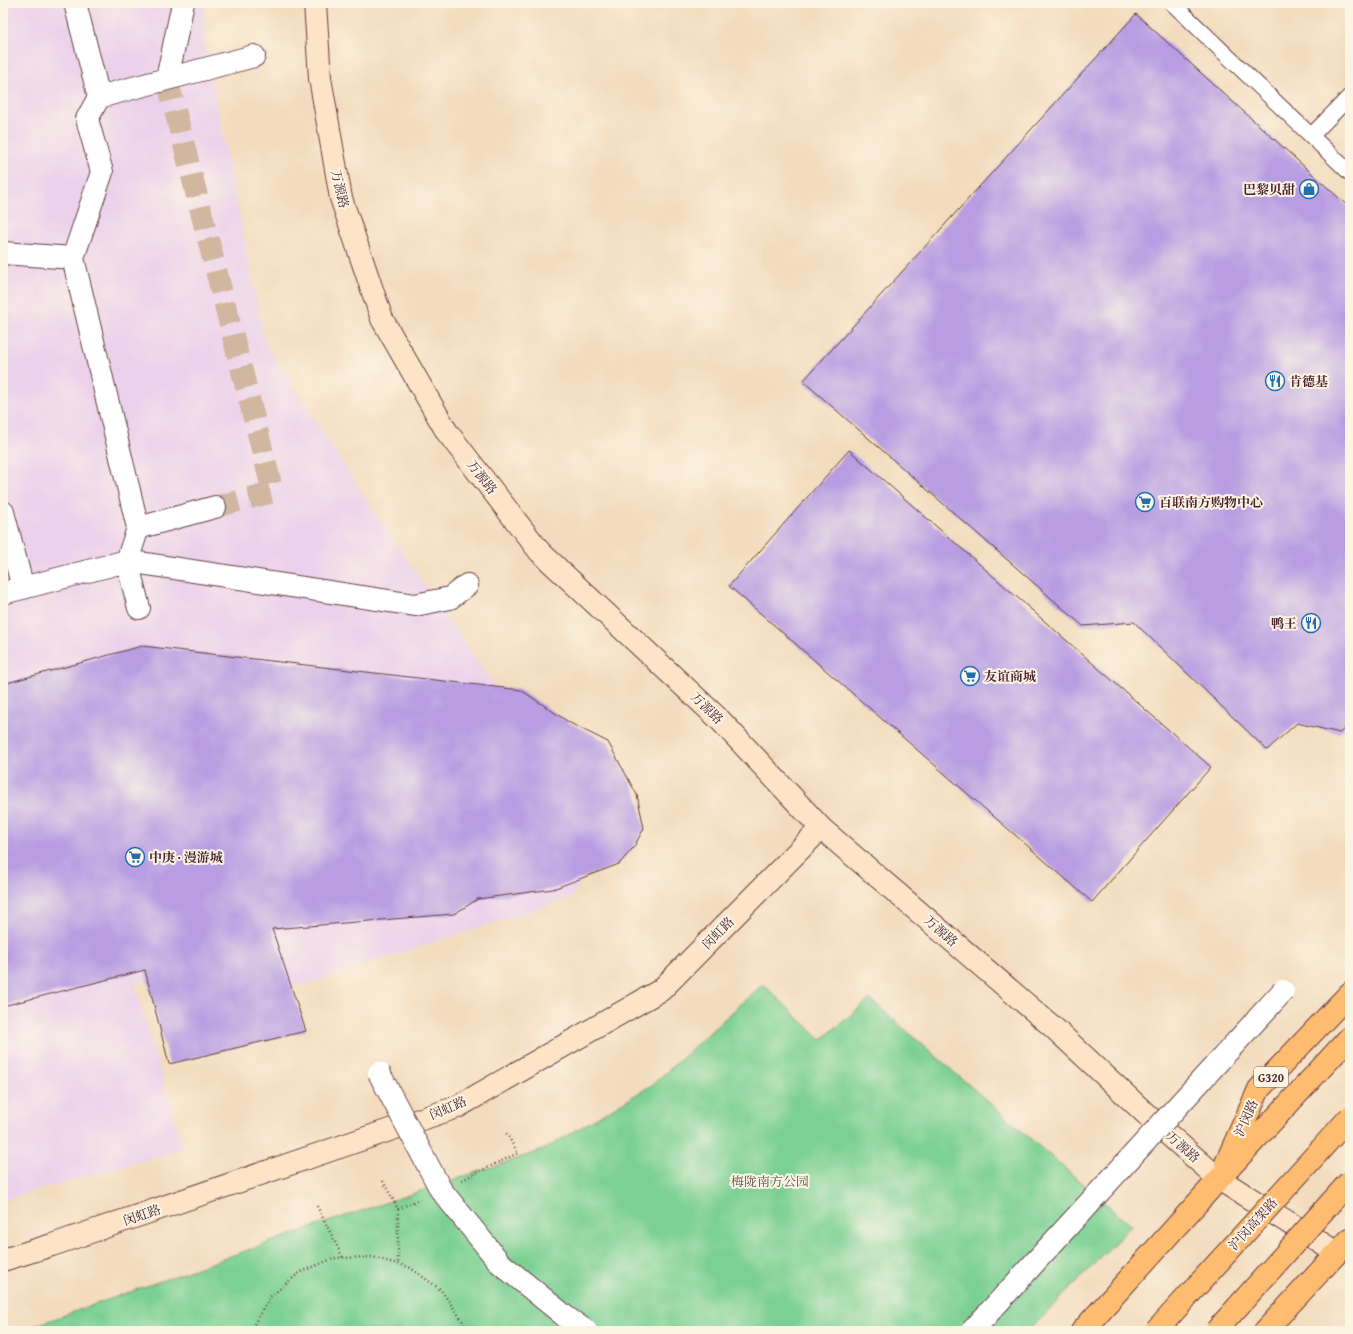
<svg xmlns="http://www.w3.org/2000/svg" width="1353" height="1334" font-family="'Gentium Book Plus','Noto Serif SC',serif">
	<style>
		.built { fill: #ebd1eb }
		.park { fill: #7cd093; stroke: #63785f }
		.building { fill: #b89de2 }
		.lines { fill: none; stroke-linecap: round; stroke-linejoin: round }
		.pedestrian-tunnel { stroke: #d1b6a0; stroke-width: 22; stroke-dasharray: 22 11; stroke-linecap: butt }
		.service-casing { stroke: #633b41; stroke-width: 17 }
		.pedestrian-casing { stroke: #633b41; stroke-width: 24 }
		.secondary-casing { stroke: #633b41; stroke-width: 24 }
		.primary-casing { stroke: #633b41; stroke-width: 24 }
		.path { stroke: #633b41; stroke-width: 2.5; stroke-dasharray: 1 3; stroke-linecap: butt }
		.service { stroke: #fff; stroke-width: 15 }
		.pedestrian { stroke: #fff; stroke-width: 22 }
		.secondary { stroke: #fee4c6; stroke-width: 22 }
		.primary { stroke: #fdbc70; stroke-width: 22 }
		.pedestrian-bridge-casing { stroke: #633b41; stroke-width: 24; stroke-linecap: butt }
		.trunk-bridge-casing { stroke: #633b41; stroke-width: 24; stroke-linecap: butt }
		.pedestrian-bridge { stroke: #fff; stroke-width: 22 }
		.trunk-bridge { stroke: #fdbc70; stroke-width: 22 }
		.labels { text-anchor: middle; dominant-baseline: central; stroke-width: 4; stroke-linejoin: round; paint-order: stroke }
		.shield { fill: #fcf5e5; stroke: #7f5f63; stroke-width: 1 }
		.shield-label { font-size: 12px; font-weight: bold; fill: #4a1f2b }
		.street-label { font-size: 13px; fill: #4a1f2b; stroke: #fcf5e5 }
		.poi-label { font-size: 13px; font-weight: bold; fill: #4a1f2b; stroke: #fcf5e5; text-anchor: start }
		.park-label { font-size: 13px; fill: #59544a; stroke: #fcf5e5 }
	</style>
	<rect width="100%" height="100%" fill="#fcf5e5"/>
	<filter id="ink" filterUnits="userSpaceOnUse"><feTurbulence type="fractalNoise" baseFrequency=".025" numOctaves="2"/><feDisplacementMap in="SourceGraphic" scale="8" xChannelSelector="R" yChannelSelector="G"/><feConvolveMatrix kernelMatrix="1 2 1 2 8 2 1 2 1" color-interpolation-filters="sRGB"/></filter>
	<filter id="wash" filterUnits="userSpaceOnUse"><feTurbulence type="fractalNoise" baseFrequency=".012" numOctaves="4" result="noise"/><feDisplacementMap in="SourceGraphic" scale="16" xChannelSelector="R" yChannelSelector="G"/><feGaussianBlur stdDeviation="0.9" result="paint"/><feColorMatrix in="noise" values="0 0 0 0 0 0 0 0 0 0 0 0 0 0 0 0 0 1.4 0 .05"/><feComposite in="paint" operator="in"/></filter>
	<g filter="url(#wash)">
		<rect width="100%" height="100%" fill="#f3dcbd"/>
		<path class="built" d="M3,3h202l-1,38 61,302 120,185 131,189 99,105 -43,75 -268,88 -170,-3 49,167 -180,51z"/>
		<path class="park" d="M763,984l58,56 49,-41 261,227 -102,105h-1009l290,-103 233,-78 109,-65z"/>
		<g id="blocks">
			<path class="building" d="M1136,14l214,194v514l-10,11 -43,-10 -30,27 -133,-128 -51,4 -280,-245z
				M849,450l362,317 -119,135 -363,-316z
				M142,646l379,44 49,33 38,19 29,53 7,33 -10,19 -15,17 -66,25 -75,10 -24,15 -182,15 34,102 -137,33 -24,-94 -142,36v-322z"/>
		</g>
	</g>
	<g filter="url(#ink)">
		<use href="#blocks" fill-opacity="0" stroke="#633b41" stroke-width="1"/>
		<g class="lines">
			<path class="pedestrian-tunnel" d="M167,79l106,413 -58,15"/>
			<defs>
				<path id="service" d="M1172,3l178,170
					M1311,136l39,-40"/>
				<path id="pedestrian" d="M75,3l24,94 -12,22 15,53 -29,86 65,270 -11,33 12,47
					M167,79l16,-76
					M99,97l155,-41
					M3,253l70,5
					M3,512l20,76
					M138,528l77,-21
					M3,593l124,-32 288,44 35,-7 17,-13"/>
				<path id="secondary" d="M315,3l5,75 21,120 41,121 65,113 93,120 180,168 101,108 233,200 107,100 58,51 118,74
					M3,1260l49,-15 405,-138 204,-117 160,-162"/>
				<path id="primary" d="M1226,1163l33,-74 91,-96
					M1082,1331l137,-152 131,-142
					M1265,1331l85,-92"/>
			</defs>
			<use href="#service" class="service-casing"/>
			<use href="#pedestrian" class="pedestrian-casing"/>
			<use href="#secondary" class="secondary-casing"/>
			<use href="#primary" class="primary-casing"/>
			<path class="path" d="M462,1180l56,-27 -13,-22
				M383,1181l15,28v55
				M317,1206l26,52
				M398,1209l22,-10
				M250,1331l20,-34 29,-24 35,-15 38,-1 37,10 31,22 22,31 4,11"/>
			<use href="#service" class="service"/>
			<use href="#pedestrian" class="pedestrian"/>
			<use href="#secondary" class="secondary"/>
			<use href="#primary" class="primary"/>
			<defs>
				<path id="pedestrian-bridge" d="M379,1073l62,117 59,73 66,54 20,14
					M972,1331l311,-340"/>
				<path id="trunk-bridge" d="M1156,1331l194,-214
					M1216,1331l134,-150"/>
			</defs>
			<use href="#pedestrian-bridge" class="pedestrian-bridge-casing"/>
			<use href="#trunk-bridge" class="trunk-bridge-casing"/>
			<use href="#pedestrian-bridge" class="pedestrian-bridge"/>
			<use href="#trunk-bridge" class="trunk-bridge"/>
		</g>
	</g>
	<defs>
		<symbol id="shop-ring" viewBox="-11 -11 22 22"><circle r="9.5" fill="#fcf5e5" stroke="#1f6fb2" stroke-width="1.5"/><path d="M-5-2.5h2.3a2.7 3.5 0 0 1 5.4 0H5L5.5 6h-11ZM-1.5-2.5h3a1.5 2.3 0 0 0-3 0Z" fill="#1f6fb2"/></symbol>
		<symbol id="restaurant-ring" viewBox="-11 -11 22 22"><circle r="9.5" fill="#fcf5e5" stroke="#1f6fb2" stroke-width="1.5"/><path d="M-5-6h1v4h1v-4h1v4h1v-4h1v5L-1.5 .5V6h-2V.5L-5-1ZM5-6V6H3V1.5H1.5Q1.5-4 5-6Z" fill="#1f6fb2"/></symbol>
		<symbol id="supermarket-ring" viewBox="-11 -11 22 22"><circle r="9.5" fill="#fcf5e5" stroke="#1f6fb2" stroke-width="1.5"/><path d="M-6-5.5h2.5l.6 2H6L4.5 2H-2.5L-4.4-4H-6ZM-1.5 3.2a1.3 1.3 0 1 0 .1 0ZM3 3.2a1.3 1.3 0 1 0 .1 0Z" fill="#1f6fb2"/></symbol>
	</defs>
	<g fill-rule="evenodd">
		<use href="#shop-ring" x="1298" y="178" width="22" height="22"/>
		<use href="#restaurant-ring" x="1264" y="370" width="22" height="22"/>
		<use href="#supermarket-ring" x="1134" y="491" width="22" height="22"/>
		<use href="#restaurant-ring" x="1300" y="612" width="22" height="22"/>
		<use href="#supermarket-ring" x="959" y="665" width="22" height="22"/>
		<use href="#supermarket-ring" x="124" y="846" width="22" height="22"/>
	</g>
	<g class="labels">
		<rect class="shield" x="1254" y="1067" width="34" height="20" rx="3"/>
		<g class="shield-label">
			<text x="1271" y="1077">G320</text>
		</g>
		<g class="street-label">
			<text transform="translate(340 189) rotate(77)">万源路</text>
			<text transform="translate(482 477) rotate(52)">万源路</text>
			<text transform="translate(707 708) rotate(44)">万源路</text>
			<text transform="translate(941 931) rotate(41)">万源路</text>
			<text transform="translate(718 933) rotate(-45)">闵虹路</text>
			<text transform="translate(448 1108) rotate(-23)">闵虹路</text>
			<text transform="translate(1246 1118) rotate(-66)">沪闵路</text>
			<text transform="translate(1183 1147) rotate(41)">万源路</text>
			<text transform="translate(142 1215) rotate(-19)">闵虹路</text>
			<text transform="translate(1253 1224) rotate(-48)">沪闵高架路</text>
		</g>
		<g class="poi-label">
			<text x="1295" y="189" text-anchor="end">巴黎贝甜</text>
			<text x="1289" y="381">肯德基</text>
			<text x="1159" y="502">百联南方购物中心</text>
			<text x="1297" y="623" text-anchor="end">鸭王</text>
			<text x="984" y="676">友谊商城</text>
			<text x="149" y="857">中庚 · 漫游城</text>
		</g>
		<g class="park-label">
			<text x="770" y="1181">梅陇南方公园</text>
		</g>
	</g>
	<rect width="1353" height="1334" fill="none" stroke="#fcf5e5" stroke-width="16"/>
</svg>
